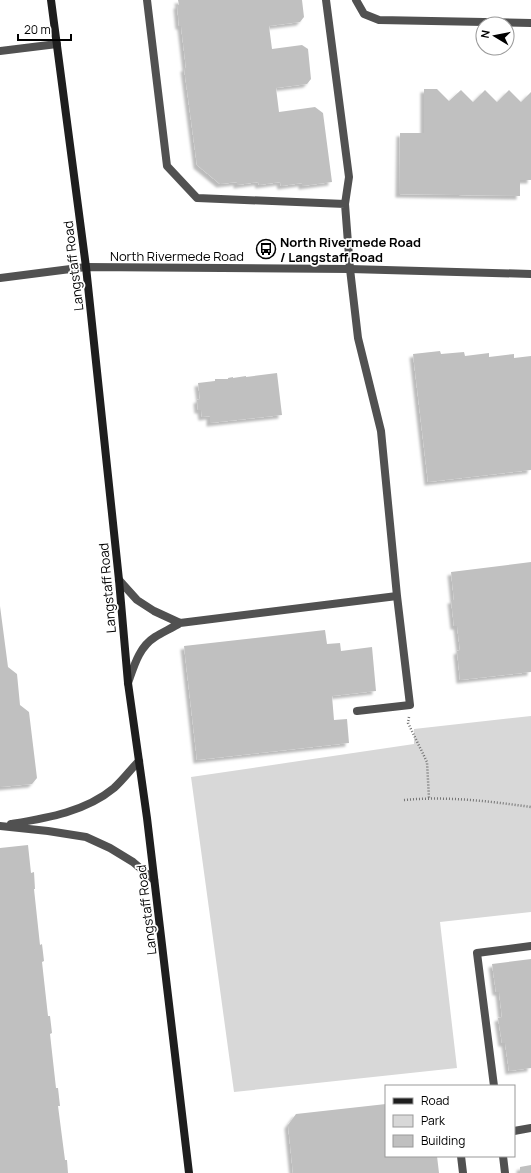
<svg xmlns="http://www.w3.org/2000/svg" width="531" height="1173" font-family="Manrope,sans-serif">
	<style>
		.green { fill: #d8d8d8 }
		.building { fill: #c0c0c0; filter: url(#shadow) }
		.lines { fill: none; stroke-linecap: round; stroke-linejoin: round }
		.path { stroke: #737373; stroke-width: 2.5; stroke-dasharray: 1 2; stroke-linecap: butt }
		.service { stroke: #515151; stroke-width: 8 }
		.tertiary { stroke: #515151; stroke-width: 8 }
		.secondary { stroke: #1e1e1e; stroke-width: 8 }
		.labels { text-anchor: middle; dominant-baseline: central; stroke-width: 3.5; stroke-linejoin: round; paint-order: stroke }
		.poi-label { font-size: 13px; font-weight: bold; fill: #000; stroke: #fff; text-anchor: start }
		.street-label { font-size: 13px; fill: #000; stroke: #fff }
	</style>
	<defs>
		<filter id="shadow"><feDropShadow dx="-3.5" dy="3.5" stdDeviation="1" flood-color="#0004"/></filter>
	</defs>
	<rect width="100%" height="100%" fill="#fff"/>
	<path class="green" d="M531,716v196l-91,10 17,146 -223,24 -43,-315 223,-33v-15z"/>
	<path class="building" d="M178,0h124l2,17 -4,5 -31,4 3,23 30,-4 6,4 3,30 -4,5 -31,4 3,24 36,-5 8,6 9,69 -30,4v-3l-21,3 -1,-4 -21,3 -1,-3 -21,3v-3l-17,2 -23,-19 -13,-97h2l-5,-42h-2l-2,-21h2z
		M424,89h13l12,12 12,-11 12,12 12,-12 12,12 12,-12 12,12 10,-10v88h-11v16l-121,-2 1,-61h24z
		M440,351l1,3 23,-2 1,4 24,-3v4l25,-3v4l17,-2v114l-103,12 -15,-128z
		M277,373l5,42 -72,8v-7l-8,1 -1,-7h-3l-1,-10 3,-1 -2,-16 17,-2v-2h13v-1l5,-1v1l13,-2v1z
		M531,562v110l-71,8 -3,-29 3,-1 -3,-24h-3l-3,-26h3l-3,-28z
		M0,606l8,61 9,7 3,31 9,7 8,66 -5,6 -32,3z
		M325,630l2,14 13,-1 1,8 31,-4 4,44 -44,5 2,24 13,-1 2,24 -152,17 -13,-114z
		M28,845l3,28 3,-1 1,17h-1l6,56 2,-1 2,17 -2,1 6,54h2l2,17 -2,1 6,54h2l2,18h-2l7,54h2l1,13h-68v-325z
		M531,959v109l-22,3 -4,-28h-3l-4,-25 4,-1 -3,-25h-3l-4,-28z
		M386,1104v52h51l2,17h-146l-5,-48 8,-11z
		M531,1165v8h-11v-6z"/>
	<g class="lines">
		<path class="path" d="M409,717l-1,6 19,39 2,36
			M404,800c43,-4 84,1 127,7"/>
		<path class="service" d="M147,0l20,166 30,32 148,6
			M326,0l23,177 -4,27 5,65 8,69 23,93 16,165 13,109 -53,6
			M356,0l8,14 15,6 152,3
			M0,51l57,-7
			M119,580l18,20 17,11 26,12
			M128,683c6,-17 11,-36 27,-46 8,-5 17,-9 25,-14l217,-27
			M11,824c36,-6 74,-12 103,-36 9,-8 17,-19 25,-27
			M0,826l48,5 38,6 24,11 23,14 21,18
			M494,1086l-17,-133 54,-7
			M514,1131l17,-3
			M461,1156l2,17
			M503,1156l2,17"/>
		<path class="tertiary" d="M0,278l86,-11 264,2 181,5"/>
		<path class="secondary" d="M51,0l35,267 33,313 9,103 19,135 42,355"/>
	</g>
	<defs>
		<symbol id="bus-ring" viewBox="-11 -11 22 22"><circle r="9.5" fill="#fff" stroke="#000" stroke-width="1.5"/><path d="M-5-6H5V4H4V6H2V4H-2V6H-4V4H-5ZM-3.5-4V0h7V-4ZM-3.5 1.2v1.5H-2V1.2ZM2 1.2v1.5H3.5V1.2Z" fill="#000"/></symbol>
	</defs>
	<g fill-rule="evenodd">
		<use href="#bus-ring" x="255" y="238" width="22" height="22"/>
	</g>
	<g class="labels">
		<g class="poi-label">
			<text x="280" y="242">North Rivermede Road<tspan x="280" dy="15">/ Langstaff Road</tspan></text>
		</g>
		<g class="street-label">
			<text x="177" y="256">North Rivermede Road</text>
			<text transform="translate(73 266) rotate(-97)">Langstaff Road</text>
			<text transform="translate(107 588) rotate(-95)">Langstaff Road</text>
			<text transform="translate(146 910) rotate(-97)">Langstaff Road</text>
		</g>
	</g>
	<rect x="385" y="1085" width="130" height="72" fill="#ffffff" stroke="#999999"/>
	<rect x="393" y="1098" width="20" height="6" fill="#1e1e1e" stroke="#999999"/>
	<text x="421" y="1105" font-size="12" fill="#000000">Road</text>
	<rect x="393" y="1115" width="20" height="12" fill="#d8d8d8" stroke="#999999"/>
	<text x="421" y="1125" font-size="12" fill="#000000">Park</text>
	<rect x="393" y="1135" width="20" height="12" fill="#c0c0c0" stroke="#999999"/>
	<text x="421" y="1145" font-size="12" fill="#000000">Building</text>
	<g transform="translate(495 36) rotate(280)"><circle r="19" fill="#ffffff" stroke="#999999"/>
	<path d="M0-3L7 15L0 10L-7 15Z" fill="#000000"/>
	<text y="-6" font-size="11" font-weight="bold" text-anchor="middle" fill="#000000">N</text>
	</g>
	<path d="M18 34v6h53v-6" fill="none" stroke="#000000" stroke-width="2"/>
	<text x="24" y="34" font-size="12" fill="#000000" stroke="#ffffff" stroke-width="3" paint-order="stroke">20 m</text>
</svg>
